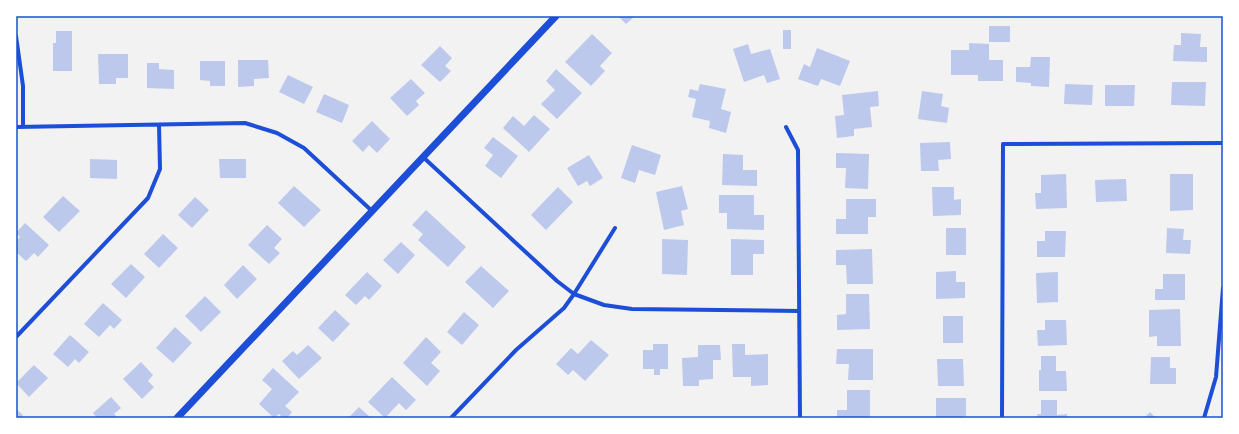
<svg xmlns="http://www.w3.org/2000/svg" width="1239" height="434" font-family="Rubik,sans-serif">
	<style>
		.building { fill: #bdc9ec }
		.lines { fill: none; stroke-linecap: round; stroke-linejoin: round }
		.minor { stroke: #1d4ed8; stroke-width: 4 }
		.tertiary { stroke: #1d4ed8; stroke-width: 7 }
		.neatline { fill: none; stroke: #1d4ed8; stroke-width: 1.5 }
	</style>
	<rect width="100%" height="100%" fill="#f2f2f2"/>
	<path class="building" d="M618,16h17l-9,8z
		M989,26h21v16h-21z
		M783,30h8v19h-8z
		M56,31h16v40h-19v-28h3z
		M1181,33l20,1 -1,13h7v15l-34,-1 1,-16h7z
		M592,34l20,19 -12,13 5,5 -14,15 -26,-24z
		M969,43l20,1v16h14v21h-25v-6h-27v-25h18z
		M748,44l3,10 19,-5 10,30 -13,4 -3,-8 -20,7 -11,-33z
		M440,46l12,12 -7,8 6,5 -11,11 -19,-17z
		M817,48l33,13 -10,25 -19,-7 -3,7 -20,-7 6,-15 6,3z
		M98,54h30v24h-12v6h-17z
		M1031,57h19l-1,30 -18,-1v-3l-15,-1v-15h14z
		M238,60h30l1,18 -15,1v7l-16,1z
		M200,61h25v25h-15v-5l-10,-1z
		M147,63h12v6l15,1v19l-27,-1z
		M556,69l26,24 -25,26 -16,-15 14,-14 -9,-9z
		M288,75l25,12 -9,17 -25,-12z
		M411,79l14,14 -9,8 3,4 -12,11 -17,-18z
		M1172,82h34l-1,24 -34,-1z
		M700,84l26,5 -5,20 10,3 -5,21 -17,-5 1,-7 -18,-4 4,-18 -8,-2 2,-8 8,2z
		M1065,84l28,1 -1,20 -28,-1z
		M1105,85h30l-1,21h-29z
		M878,91l1,15 -9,1 2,20 -18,2v7l-17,2 -2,-22 9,-1 -2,-20z
		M922,91l21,3 -2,12 8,2 -2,15 -29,-4z
		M324,94l25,11 -7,18 -26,-11z
		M534,115l16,14 -21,23 -26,-24 10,-12 11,10z
		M372,121l18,18 -13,14 -8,-8 -6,7 -11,-11z
		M493,137l25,19 -17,22 -16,-12 8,-11 -9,-7z
		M950,142l1,17 -13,1 1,11h-18l-1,-28z
		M632,145l29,10 -6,20 -16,-5 -4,13 -14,-5z
		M836,153l33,1 -1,35 -23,-1 1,-20h-10z
		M723,154l20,1v15h14v16l-35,-1z
		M589,155l14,23 -13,8 -3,-5 -9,5 -11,-18z
		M90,159l27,1v19l-27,-1z
		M219,159h27v19h-26z
		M1066,174l1,34 -31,1 -1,-16h6v-18z
		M1170,174h23v36l-23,1z
		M1126,179l1,22 -31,1 -1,-22z
		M294,186l27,24 -17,17 -26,-24z
		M682,186l6,23 -7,2 3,14 -20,5 -8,-38z
		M558,187l15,15 -27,28 -15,-15z
		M932,187h22v13l7,-1v16l-28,1z
		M719,195h35v20h10v15l-37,-1v-16h-8z
		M63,196l17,15 -21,21 -16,-15z
		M195,197l14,13 -17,18 -14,-13z
		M846,199h30v18h-8v17h-32v-15h10z
		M426,210l40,37 -18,20 -30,-27 5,-6 -11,-9z
		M25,223l24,22 -11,12 -4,-4 -8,8 -10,-9v-11l4,-4 -4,-4z
		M267,225l15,14 -8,9 6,5 -11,11 -21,-19z
		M946,228h20v27h-20z
		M1167,228l17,1 -1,11h8l-1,14 -24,-1z
		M1045,231h21l-1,26h-28v-16h8z
		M163,234l15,14 -19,20 -15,-14z
		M662,239l26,1 -1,35 -25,-1z
		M731,239l33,1v14h-11v21h-22z
		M401,242l14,13 -17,19 -15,-14z
		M872,249l1,35h-26l-1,-19h-10v-15z
		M131,264l14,13 -19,21 -15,-14z
		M243,265l14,14 -20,20 -13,-14z
		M481,266l28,25 -16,17 -28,-26z
		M956,271v11h9v16l-29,1v-27z
		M367,272l15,14 -13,14 -4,-4 -9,9 -11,-10z
		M1058,272v30l-21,1 -1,-30z
		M1163,274h22v26h-30v-11h8z
		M846,294h23l1,35 -33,1v-15l9,-1z
		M205,296l16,16 -20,20 -16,-16z
		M103,303l19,17 -8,9 -4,-4 -11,12 -15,-13z
		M1180,309l1,37h-24v-10l-8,1v-27z
		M335,310l15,14 -17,18 -15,-14z
		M464,312l15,13 -17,20 -15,-13z
		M943,316h20v27h-20z
		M1045,320h21l1,25 -29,1 -1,-16h8z
		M175,327l17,16 -19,20 -17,-15z
		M70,335l19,17 -10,11 -4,-4 -7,8 -15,-13z
		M426,337l15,15 -10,11 9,8 -13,15 -24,-23z
		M591,340l18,15 -24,26 -12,-11 -5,5 -12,-11 15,-16 7,6z
		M653,344h15v25h-8v6h-6v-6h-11v-19h10z
		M732,344h13v11l23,-1v31l-17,1v-9h-18z
		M308,345l14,13 -23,21 -17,-18 11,-10 4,4z
		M698,345h22l1,15h-8v19l-14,1v6h-16l-1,-28 16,-1z
		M837,349h36v31h-25l1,-16h-13z
		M1041,356h15v15h10l1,20h-28v-21h2z
		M1151,357h19v11h6v16h-26z
		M937,359h26l1,27h-26z
		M141,362l12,13 -5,6 6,6 -12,12 -19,-20z
		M34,365l14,13 -19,19 -13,-14z
		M273,368l26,24 -14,14 7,6 -5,6h-4l-4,-4 -5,4 -15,-14 13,-15 -10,-9z
		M392,377l24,23 -10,10 -7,-7 -14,15 -17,-16z
		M847,390h23v28h-33v-8h10z
		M111,397l10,11 -7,6 4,4h-21l-4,-5z
		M936,398h30v18h-4v2l-26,-1z
		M1041,400h16v15l10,-1v4h-29l-1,-4h4z
		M359,407l12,11h-23z
		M16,409l7,6 -2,3h-5z
		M1150,412l6,6h-12z"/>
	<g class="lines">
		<path class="minor" d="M16,36l7,50v41
			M16,127l229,-4 32,10 27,15 68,63
			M786,127l12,23 2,268
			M423,157l134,124 17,13 30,11 28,4 167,2
			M16,337l132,-139 12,-29 -1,-44
			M451,418l65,-68 48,-42 10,-14 41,-66
			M1002,418l1,-274 220,-1
			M1204,418l12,-41 7,-89"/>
		<path class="tertiary" d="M177,418l379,-402"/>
	</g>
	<rect width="1239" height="434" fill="none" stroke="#ffffff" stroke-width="34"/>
	<rect x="17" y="17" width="1205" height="400" class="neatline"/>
</svg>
